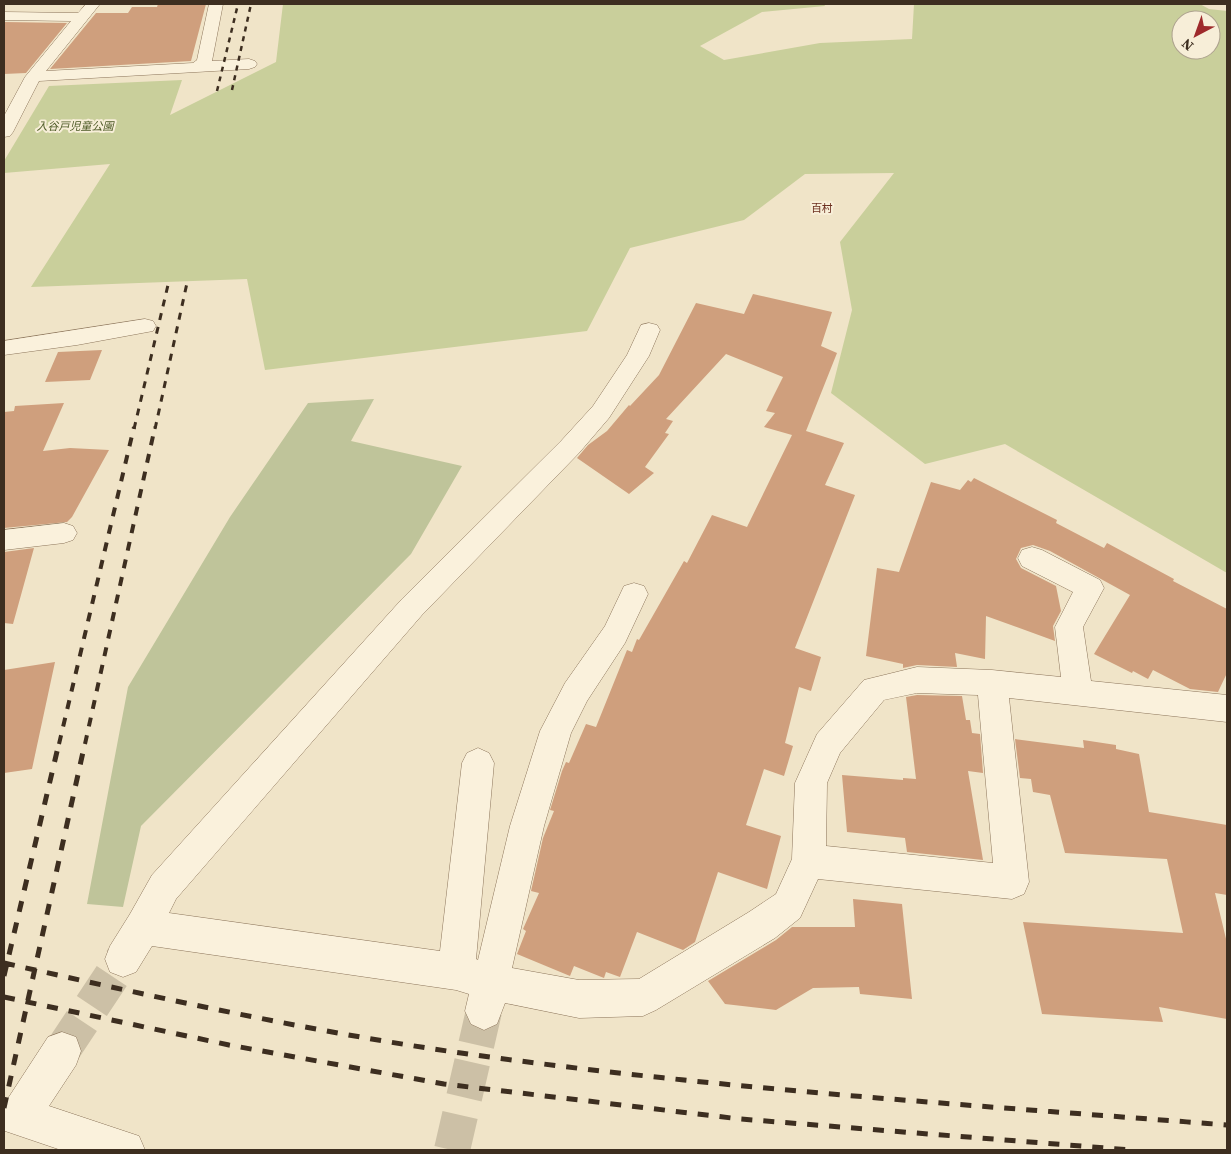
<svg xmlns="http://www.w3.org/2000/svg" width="1231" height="1154" font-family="'Source Serif 4','Noto Sans JP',serif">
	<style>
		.green { fill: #c9cf9b; fill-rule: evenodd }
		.cemetery { fill: #bfc49a }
		.building { fill: #cf9f7d }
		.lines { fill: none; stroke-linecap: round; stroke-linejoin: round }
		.minor-tunnel { stroke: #ccc0a6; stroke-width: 36; stroke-dasharray: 36 18; stroke-linecap: butt }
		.minor-casing { stroke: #8d765c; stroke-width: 1 }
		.minor { fill: #faf1dc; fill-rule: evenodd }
		.rail-far3 { stroke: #3d2e20; stroke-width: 2.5; stroke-dasharray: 5 5; stroke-linecap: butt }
		.rail-far2 { stroke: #3d2e20; stroke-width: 3; stroke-dasharray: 7 7; stroke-linecap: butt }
		.rail-far1 { stroke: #3d2e20; stroke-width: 4; stroke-dasharray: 9 9; stroke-linecap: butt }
		.rail { stroke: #3d2e20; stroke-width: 5; stroke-dasharray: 11 11; stroke-linecap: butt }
		.labels { text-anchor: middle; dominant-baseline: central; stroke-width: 4; stroke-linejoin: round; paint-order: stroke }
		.far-park-label { font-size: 11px; font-style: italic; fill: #4d5a26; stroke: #f7eed8 }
		.far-neighbourhood-label { font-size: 11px; fill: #6b2e1e; stroke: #f7eed8 }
	</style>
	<rect width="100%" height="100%" fill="#f0e4c8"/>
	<path class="green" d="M283,4h541l1,2 -63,6 -62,34 24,14 96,-17 92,-4 2,-35h286l9,5 18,2v562l-222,-129 -80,20 -94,-71 21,-83 -12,-68 54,-69 -89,1 -61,46 -114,28 -43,83 -322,39 -18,-91 -216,8 79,-123 -106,9v-12l45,-75 133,-6 -12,35 106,-53zM1181,20h30v30h-30z"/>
	<path class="cemetery" d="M374,399l-23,42 111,25 -51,88 -270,272 -18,81 -36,-3 41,-217 102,-170 78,-114z"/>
	<path class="building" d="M158,4h48l-15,57 -141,8 46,-56h32l4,-6h25z
		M4,22l63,1 -41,50 -22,1z
		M753,294l79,18 -11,34 16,7 -31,78 38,12 -19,42 30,10 -60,153 26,9 -10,34 -12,-4 -14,56 8,3 -9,30 -20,-7 -18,56 35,11 -14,53 -49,-17 -23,70 -12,8 -46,-18 -17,45 -14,-5 -2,6 -30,-12 -4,10 -53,-22 9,-23 -3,-2 16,-36 -8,-2 12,-53 11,-27 -4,-1 12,-39 4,-9 3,1 17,-39 10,3 31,-77 5,2 5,-13 2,1 45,-79 3,2 25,-48 35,12 45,-92 -28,-8 11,-14 -9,-2 17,-34 -57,-23 -60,65 7,2 -8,12 4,1 -24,33 9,6 -25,21 -52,-36 11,-13 19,-14 22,-26 1,1 29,-31 37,-72 48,11z
		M102,350l-12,30 -45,2 13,-30z
		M64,403l-21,48 27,-3 39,2 -37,67 -5,5 -63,6v-116l10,-1 1,-5z
		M974,478l83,42 -1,3 48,25 3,-5 67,36 -1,2 54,28v64l-9,19 -28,-3 -37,-19 -5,9 -15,-8 -1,2 -38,-19 36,-59 -80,-44 -17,-6 -12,3 -5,11 5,9 35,18 5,25 -8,15 2,15 -69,-25 -1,43 -30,-6 2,14 -40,-2 -14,3v-4l-37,-8 11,-88 22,4 32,-90 29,8 8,-10 3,2z
		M34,548l-21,76 -9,-1v-71z
		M55,662l-23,107 -28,4v-103z
		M917,695l45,1 4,24h4l2,13 8,1 3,39 -15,-2 15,89 -76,-8 -2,-14 -58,-6 -5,-57 61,5v-2l13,1 -10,-82z
		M1015,739l69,9 -1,-8 33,5v4l23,5 10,58 78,13v70l-12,-2 12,50v76l-68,-12 4,15 -121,-8 -19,-92 160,11 -16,-74 -102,-6 -15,-58 -17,-3 -2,-13 -11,-1z
		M853,899l49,5 10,95 -52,-5 -1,-7 -46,1 -37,22 -51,-6 -17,-23 68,-41 16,-13h63z"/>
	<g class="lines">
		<path class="minor-tunnel" d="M62,1051l61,-92
			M452,1150l32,-139"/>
		<defs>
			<path id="minor" d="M86,4h14l-54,67 147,-8 4,-3 12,-56h14l-11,57 37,-2 6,2 2,3 -2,3 -6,2 -210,12 -26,51 -3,4 -6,1v-21l21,-39 46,-56 -67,-1v-8l74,1z
				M145,319l8,2 3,5 -3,5 -76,14 -73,10v-14z
				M649,323l8,2 3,5 -11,26 -40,62 -30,35 -157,162 -246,284 -7,14 271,38 22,-188 5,-10 11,-5 11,5 5,10 -18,196 2,1 32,-134 30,-95 25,-48 40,-57 19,-40 10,-3 10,3 4,8 -23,49 -38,58 -16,32 -27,93 -32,142 67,12 60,-1 110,-67 27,-18 16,-35 3,-76 22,-49 47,-54 53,-13 75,3 69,7 -6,-50 18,-35 -51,-26 -4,-8 4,-8 10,-3 10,3 58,30 4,8 -21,39 8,54 136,14v27l-218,-24 20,184 -5,12 -12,5 -194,-20 -18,39 -25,20 -119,72 -13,6 -64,2 -74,-15 -8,21 -13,6 -13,-6 -6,-13 4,-17 -13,-4 -304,-44 -16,26 -13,5 -13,-5 -5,-13 5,-13 20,-32 22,-39 250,-276 159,-158 32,-35 34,-51 14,-30zM917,693l61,2 15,168 -167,-17 1,-63 13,-30 44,-53z
				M64,523l9,3 4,7 -4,7 -9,3 -60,7v-20z
				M62,1032l14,5 5,14 -5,14 -27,41 90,30 6,14h-84l-56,-19v-28l43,-66z"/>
		</defs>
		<use href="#minor" class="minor-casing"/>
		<use href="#minor" class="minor"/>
		<path class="rail-far3" d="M232,90l19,-86
			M217,91l21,-87"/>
		<path class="rail-far2" d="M134,429l34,-144
			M155,429l32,-146"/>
		<path class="rail-far1" d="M59,744l75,-317
			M85,744l70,-317"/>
		<path class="rail" d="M4,963c151,34 303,68 457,90 254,36 510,52 766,72
			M4,976l55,-233
			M4,997l225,48 215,39 296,35 391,31
			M4,1108l81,-365"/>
	</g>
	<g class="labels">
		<g class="far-park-label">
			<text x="75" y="126">入谷戸児童公園</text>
		</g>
		<g class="far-neighbourhood-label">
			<text x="822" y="208">百村</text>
		</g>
	</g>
	<rect width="1231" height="1154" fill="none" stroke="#3d2e20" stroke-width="10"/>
	<g transform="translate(1196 35) rotate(221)"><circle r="24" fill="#f7eed8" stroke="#ada18e"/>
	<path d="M0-4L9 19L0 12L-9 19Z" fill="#9e2a2b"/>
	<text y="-8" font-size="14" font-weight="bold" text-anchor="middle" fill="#3d2e20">N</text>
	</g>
</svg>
